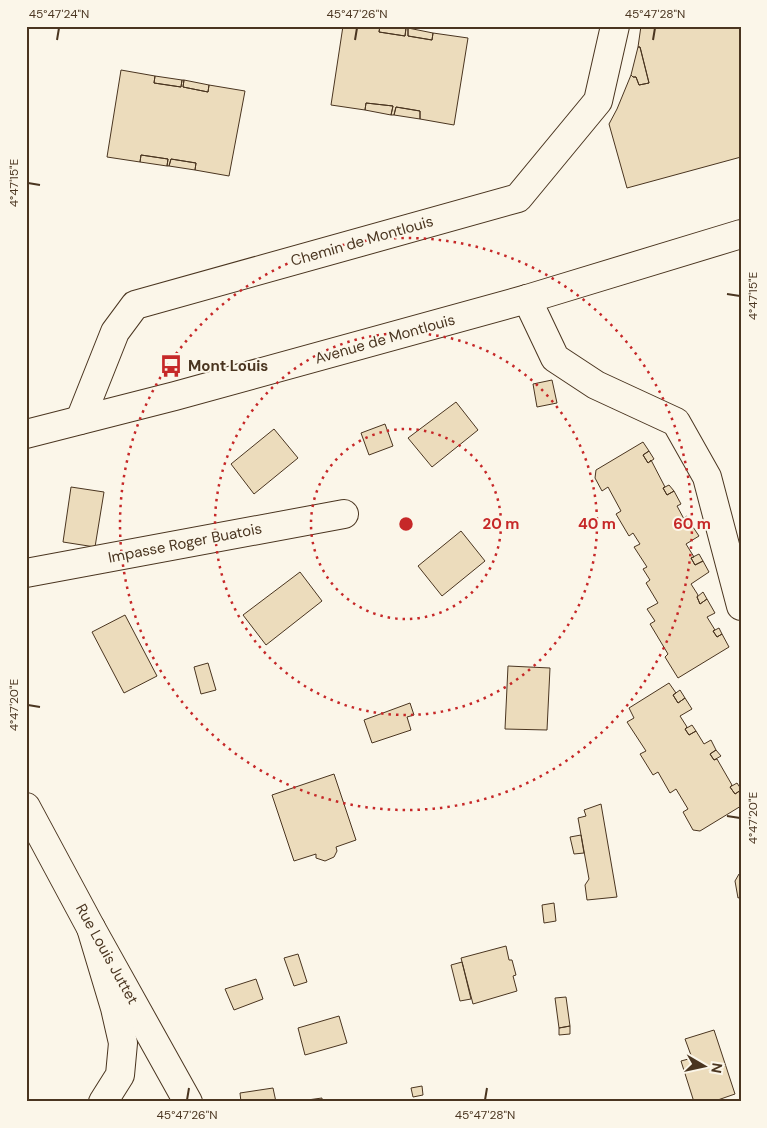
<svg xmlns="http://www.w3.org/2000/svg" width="767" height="1128" font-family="'DM Sans',sans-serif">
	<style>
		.building { fill: #ecdcbc; stroke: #4a3520 }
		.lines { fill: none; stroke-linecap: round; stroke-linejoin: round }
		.minor-casing { stroke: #4a3520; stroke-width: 30 }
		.tertiary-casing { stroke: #4a3520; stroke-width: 30 }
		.primary-casing { stroke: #4a3520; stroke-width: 30 }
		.minor { stroke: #fbf6e9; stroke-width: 28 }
		.tertiary { stroke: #fbf6e9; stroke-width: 28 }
		.primary { stroke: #fbf6e9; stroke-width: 28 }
		.ticks { fill: none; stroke: #4a3520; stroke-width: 2 }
		.ring { fill: none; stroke: #c62828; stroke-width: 2.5; stroke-dasharray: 2.5 5 }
		.labels { text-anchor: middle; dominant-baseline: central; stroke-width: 4; stroke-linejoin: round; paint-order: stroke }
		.street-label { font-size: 15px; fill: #4a3520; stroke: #fbf6e9 }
		.poi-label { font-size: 15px; font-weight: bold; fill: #4a3520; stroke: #fbf6e9; text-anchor: start }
		.centre { fill: #c62828; stroke: #fbf6e9; stroke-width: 2.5 }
		.ring-label { font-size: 15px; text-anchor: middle; font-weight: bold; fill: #c62828; stroke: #fbf6e9; stroke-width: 4; stroke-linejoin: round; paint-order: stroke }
		.neatline { fill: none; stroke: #4a3520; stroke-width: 2 }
		.ticks-label { font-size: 12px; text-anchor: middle; fill: #4a3520 }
	</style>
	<rect width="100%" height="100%" fill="#fbf6e9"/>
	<path class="building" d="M343,26h37l-1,6 26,4 1,-8h2v8l24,4 1,-7 35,5 -14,87 -34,-6v-8l-24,-4 -2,8h-3l2,-9 -27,-3 -1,7 -34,-5z
		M380,26h14l12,2 -1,8 -26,-4z
		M641,26h100v131l-114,31 -18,-64 8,-15 14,-34 2,2h3l3,8 10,-2 -9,-36h-2z
		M408,28l25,5 -1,7 -24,-4z
		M638,47h2l9,36 -10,2 -3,-8h-3l-2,-2z
		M121,70l34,6 -1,7 27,4 1,-7h2l-1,7 25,5 1,-7 36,6 -16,85 -34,-6 1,-7 -25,-4 -2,7h-2l1,-7 -27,-4 -1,7 -33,-5z
		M155,76l27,4 -1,7 -27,-4z
		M184,80l25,5 -1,7 -25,-5z
		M366,103l27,3 -2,9 -26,-5z
		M396,107l24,4v8l-26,-4z
		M141,155l27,4 -1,7 -27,-4z
		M171,159l25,4 -1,7 -26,-4z
		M552,380l5,23 -20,4 -4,-23z
		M456,402l22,28 -46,37 -24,-29z
		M385,424l8,22 -24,9 -8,-22z
		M274,429l24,29 -44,36 -23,-30z
		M643,442l6,9 -6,4 5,8 3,-3 14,27 -2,1 4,7 7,-4 7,13 -4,2 7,13 -3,1 4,7 6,-3 8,12 -13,8 8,13 -3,1 4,7 8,-4 6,11 -18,12 7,11 -1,2 3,7 7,-5 8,14 -8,4 8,13 -2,1 4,6 5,-3 7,13 -51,31 -13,-21 3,-3 -18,-30 5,-3 -8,-12 11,-6 -12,-20 4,-3 -7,-11 4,-2 -13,-20 6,-3 -7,-11 -4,3 -13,-22 5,-3 -13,-24 -6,4 -7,-13 1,-8z
		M649,451l5,8 -6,4 -5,-8z
		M669,485l5,6 -7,4 -4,-7z
		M71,487l33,5 -9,55 -32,-5z
		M687,516l4,8 -6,3 -4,-7z
		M461,531l24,30 -43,35 -24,-30z
		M699,554l4,7 -8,4 -4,-7z
		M300,572l22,29 -56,44 -23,-30z
		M703,592l4,7 -7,5 -3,-7z
		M125,615l32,61 -33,17 -32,-61z
		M719,628l3,6 -5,3 -4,-6z
		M208,663l8,27 -15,4 -7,-27z
		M508,666l42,2 -3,62 -42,-1z
		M669,683l7,10 -3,2 5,8 7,-5 7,11 -12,7 7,11 -2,2 4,6 7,-4 8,13 7,-4 5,10 -6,4 4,6 3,-1 15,26 -2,2 5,7 6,-4v16l-41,25 -7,-1 -10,-18 5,-3 -12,-20 -6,4 -12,-21 -5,3 -13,-21 6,-3 -19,-29 7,-4 -5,-10z
		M680,690l5,8 -7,5 -5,-8z
		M410,703l4,12 -7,2 4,13 -39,13 -8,-23z
		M692,725l4,6 -7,4 -4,-6z
		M716,750l5,6 -7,4 -4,-6z
		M334,774l22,66 -20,7 1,4 -3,6 -9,4 -9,-3v-4l-22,7 -22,-66z
		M737,783l4,6v1l-6,4 -5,-7z
		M601,804l16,93 -30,3 -2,-15 4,-6 -11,-61 8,-2 -2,-6z
		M581,835l3,18 -10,1 -4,-17z
		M741,873v24l-3,1 -3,-17 4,-7z
		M554,903l2,18 -12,2 -2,-18z
		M506,946l3,14h3l4,15 -3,1 4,15 -44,13 -12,-46z
		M298,954l9,28 -13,4 -10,-28z
		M462,962l9,37 -11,2 -9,-36z
		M256,979l7,20 -29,11 -9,-21z
		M566,997l4,29 -11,2 -4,-30z
		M339,1016l8,27 -42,12 -7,-27z
		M570,1026v8l-11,1v-7z
		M714,1030l21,64 -23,8h-18l-13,-41 11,-3 -7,-19z
		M422,1086l1,9 -10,2 -2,-9z
		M273,1088l3,14h-35l-1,-9z
		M322,1098v4h-23l1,-1z"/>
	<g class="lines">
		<defs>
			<path id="minor" d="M527,299l28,59 41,27 80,37 31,55 34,129
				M80,420l35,-88 20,-27 383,-107 80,-97 17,-75
				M26,573l318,-59"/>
			<path id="tertiary" d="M26,434l149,-38 352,-97 214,-65
				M26,807l65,121 97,174"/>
			<path id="primary" d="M91,928l24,80 8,35 -3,32 -17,27"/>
		</defs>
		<use href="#minor" class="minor-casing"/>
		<use href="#tertiary" class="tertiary-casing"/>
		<use href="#primary" class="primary-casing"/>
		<use href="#minor" class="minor"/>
		<use href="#tertiary" class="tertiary"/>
		<use href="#primary" class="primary"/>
	</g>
	<path class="ticks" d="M57,40l2,-12M355,40l2,-12M653,40l2,-12M28,183l12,2M727,294l13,2M28,705l12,2M727,816l13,2M187,1100l2,-12M485,1100l2,-12"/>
	<g class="ring">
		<circle cx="406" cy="524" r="95"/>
		<circle cx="406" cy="524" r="191"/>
		<circle cx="406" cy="524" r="286"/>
	</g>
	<defs>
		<symbol id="bus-bare" viewBox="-9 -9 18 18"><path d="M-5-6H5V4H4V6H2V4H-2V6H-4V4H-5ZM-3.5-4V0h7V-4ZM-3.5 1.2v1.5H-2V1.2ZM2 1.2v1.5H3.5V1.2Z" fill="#c62828" stroke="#fbf6e9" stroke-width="2.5" paint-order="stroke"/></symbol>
	</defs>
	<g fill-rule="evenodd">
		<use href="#bus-bare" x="155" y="350" width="32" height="32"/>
	</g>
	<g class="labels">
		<g class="street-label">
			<text transform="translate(362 241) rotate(-16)">Chemin de Montlouis</text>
			<text transform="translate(385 339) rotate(-16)">Avenue de Montlouis</text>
			<text transform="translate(185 543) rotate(-11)">Impasse Roger Buatois</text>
			<text transform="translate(107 954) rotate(61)">Rue Louis Juttet</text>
		</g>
		<g class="poi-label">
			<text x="188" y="366">Mont Louis</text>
		</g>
	</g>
	<circle cx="406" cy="524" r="8" class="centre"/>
	<g class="ring-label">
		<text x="501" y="529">20 m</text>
		<text x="597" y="529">40 m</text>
		<text x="692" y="529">60 m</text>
	</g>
	<rect width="767" height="1128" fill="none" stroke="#fbf6e9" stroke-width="55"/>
	<g transform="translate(704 1066) rotate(99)" stroke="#fbf6e9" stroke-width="4" paint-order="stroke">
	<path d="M0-4L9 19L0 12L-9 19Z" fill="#4a3520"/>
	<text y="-8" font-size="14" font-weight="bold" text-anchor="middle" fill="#4a3520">N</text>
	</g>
	<rect x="28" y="28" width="712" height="1072" class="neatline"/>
	<g class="ticks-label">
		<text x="59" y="18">45°47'24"N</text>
		<text x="357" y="18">45°47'26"N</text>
		<text x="655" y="18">45°47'28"N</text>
		<text transform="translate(14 183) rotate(-90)" y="4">4°47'15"E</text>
		<text transform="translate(753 296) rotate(-90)" y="4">4°47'15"E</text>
		<text transform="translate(14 705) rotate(-90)" y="4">4°47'20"E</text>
		<text transform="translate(753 818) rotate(-90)" y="4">4°47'20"E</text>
		<text x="187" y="1119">45°47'26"N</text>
		<text x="485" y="1119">45°47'28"N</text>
	</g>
</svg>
